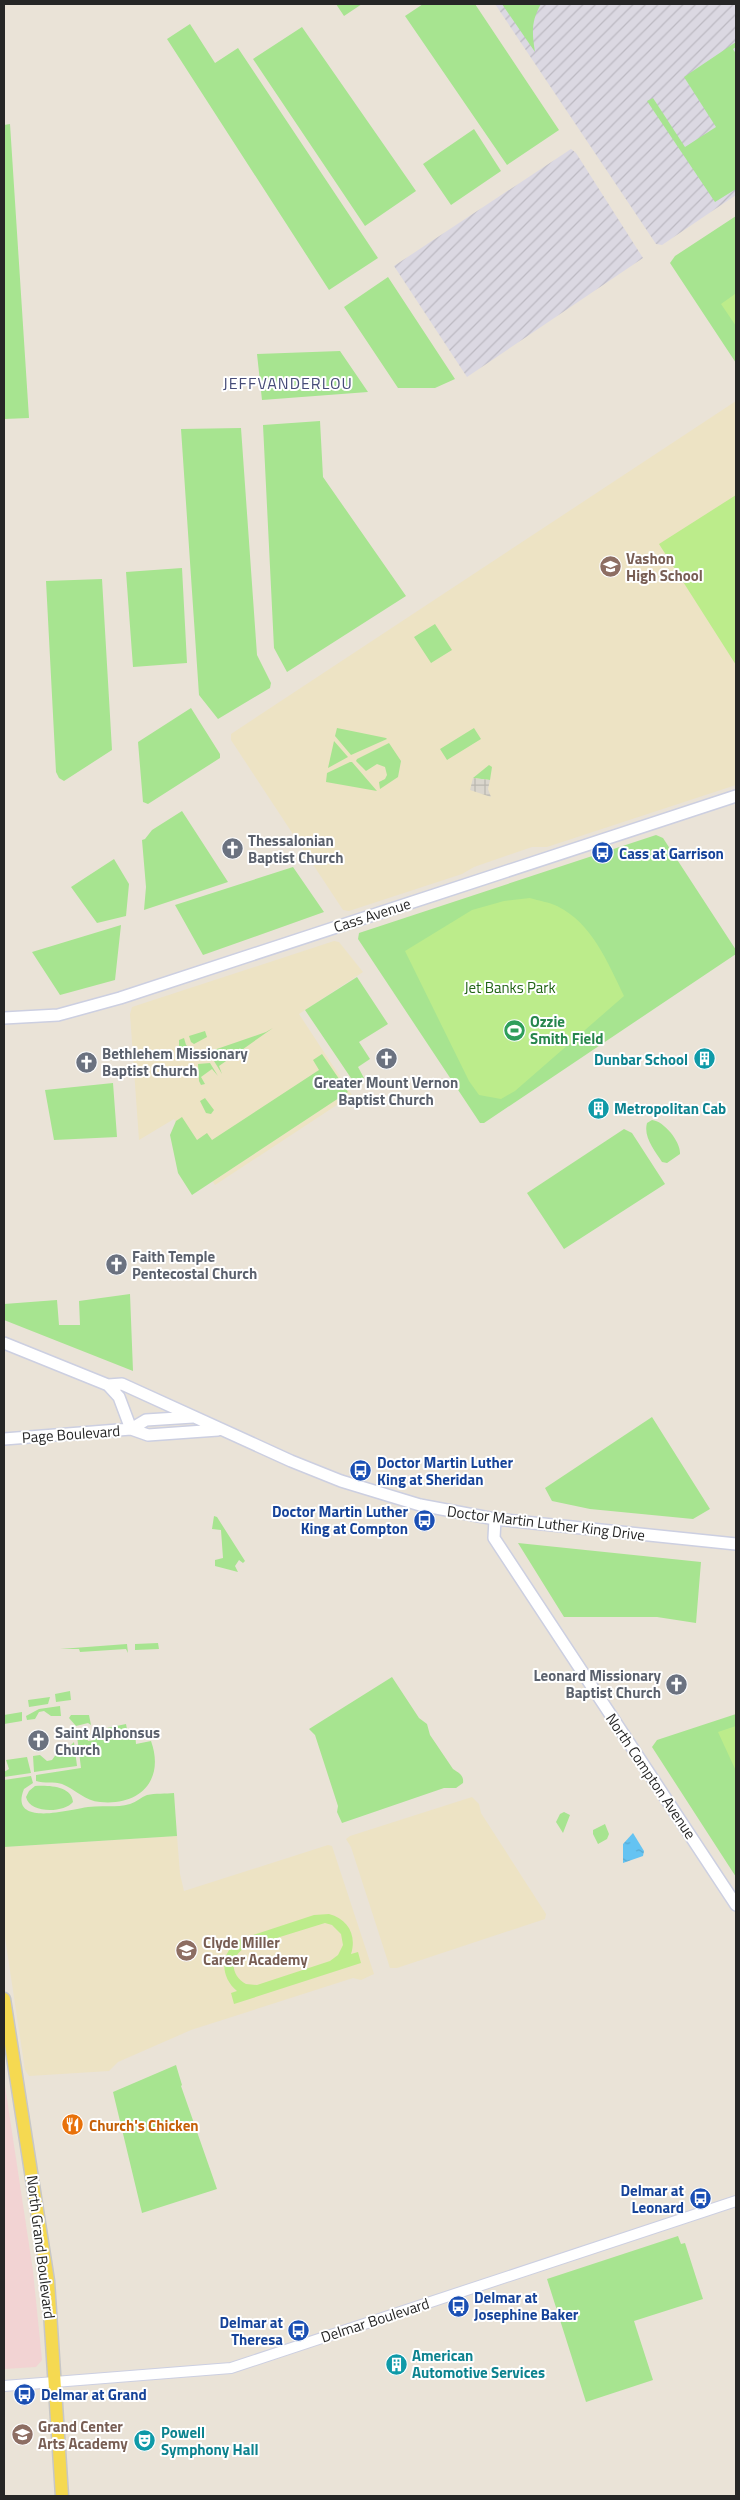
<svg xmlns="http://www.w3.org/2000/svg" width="740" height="2500" font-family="'Titillium Web',sans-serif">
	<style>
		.industrial { fill: url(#industrial-furrows) }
		.education { fill: #ede3c4 }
		.medical { fill: #f2d3d3 }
		.grass { fill: #a7e490 }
		.pitch { fill: #bcec8b; fill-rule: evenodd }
		.plaza { fill: url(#plaza-grid) }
		.water { fill: url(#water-ripples) }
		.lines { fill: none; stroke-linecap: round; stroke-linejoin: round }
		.tertiary-casing { stroke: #cccfe1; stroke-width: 12 }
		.secondary-casing { stroke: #cccfe1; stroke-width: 14 }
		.primary-casing { stroke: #c7c7c7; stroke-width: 15 }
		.tertiary { stroke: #fff; stroke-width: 10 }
		.secondary { stroke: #fff; stroke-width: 11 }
		.primary { stroke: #f5d951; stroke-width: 12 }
		.labels { text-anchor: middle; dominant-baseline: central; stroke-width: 4; stroke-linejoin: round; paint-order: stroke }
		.education-label { font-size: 15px; font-weight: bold; fill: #785e54; stroke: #fff; text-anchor: start }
		.worship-label { font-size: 15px; font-weight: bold; fill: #5b616d; stroke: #fff; text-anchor: start }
		.transit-label { font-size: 15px; font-weight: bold; fill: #164399; stroke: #fff; text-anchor: start }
		.street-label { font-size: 15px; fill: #262626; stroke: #fff }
		.park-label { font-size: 15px; fill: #216416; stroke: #fff }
		.leisure-label { font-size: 15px; font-weight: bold; fill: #27864d; stroke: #fff; text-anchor: start }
		.culture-label { font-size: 15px; font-weight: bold; fill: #0d838f; stroke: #fff; text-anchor: start }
		.food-label { font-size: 15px; font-weight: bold; fill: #c56008; stroke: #fff; text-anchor: start }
		.neighbourhood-label { font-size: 16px; letter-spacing: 1px; fill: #464c78; stroke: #fff }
	</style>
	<defs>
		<pattern id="industrial-furrows" width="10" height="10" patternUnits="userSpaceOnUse" patternTransform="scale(1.25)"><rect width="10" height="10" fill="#dbd8e2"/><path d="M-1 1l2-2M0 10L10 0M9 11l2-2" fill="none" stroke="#bcb9c2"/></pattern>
		<pattern id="plaza-grid" width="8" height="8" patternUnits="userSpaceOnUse" patternTransform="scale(1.25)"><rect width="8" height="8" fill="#dad6cd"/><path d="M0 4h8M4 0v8" fill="none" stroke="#bbb8b0"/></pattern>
		<pattern id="water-ripples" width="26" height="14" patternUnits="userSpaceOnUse" patternTransform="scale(1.25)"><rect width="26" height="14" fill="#64c3f2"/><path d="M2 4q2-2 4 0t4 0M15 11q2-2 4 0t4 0" fill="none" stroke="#57a7cf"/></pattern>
	</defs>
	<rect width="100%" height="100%" fill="#eae3d7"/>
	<path class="industrial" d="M495,4h241v191l-74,50 -6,-1z
		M571,149l5,4 67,105 -176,119 -73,-111z"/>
	<path class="education" d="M736,401v384l-189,62h-15l-58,20 -12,7 -113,37 -6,-1 -112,-170v-6z
		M334,941l5,1 24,30 -64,42 53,81 -137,90 -41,-66 -35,21 -9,-126 2,-7z
		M472,1797l7,7 2,9 65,101 -1,5 -148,49h-7l-39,-121 -5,-8 4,-3z
		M177,1836l3,38 4,17 144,-46 4,1 42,128 -13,6 -8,-2 -162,52 -73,32 -9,9 -80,5 -4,-6 -21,-139v-84z"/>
	<path class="medical" d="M4,2079l29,192 9,89 -6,7 -32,2z"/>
	<path class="grass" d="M336,4h26l-18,12z
		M423,4h52l84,126 -52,35 -102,-149z
		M502,4h39c-10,17 -9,29 -6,48z
		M190,24l25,39 23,-15 140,210 -49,32 -162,-251z
		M302,27l114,164 -51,35 -112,-167z
		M736,42v5l-3,2 3,5v135l-21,13 -68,-101 6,-3 32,49 31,-20 -32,-50z
		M10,124l19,294 -25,1v-294z
		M474,129l27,42 -50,34 -28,-41z
		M736,216v147l-66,-100 5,-7z
		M388,277l67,102 -20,9h-37l-54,-81z
		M340,351l28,41 -106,8 -5,-46z
		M320,421l3,56 83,119 -119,76 -13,-24 -11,-223z
		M241,428l16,227 14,28 -1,5 -52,31 -19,-24 -18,-266z
		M182,568l5,95 -54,4 -7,-95z
		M102,579l10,171 -48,31 -5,-3 -3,-6 -10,-191z
		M435,624l17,26 -21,13 -17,-26z
		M191,708l29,46v4l-72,46 -5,-2 -5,-60z
		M337,728l49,10 1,1 -36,16 -16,-19z
		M474,728l7,11 -34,21 -7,-11z
		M334,741l14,16 -20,11z
		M389,743l12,18 -3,16 -18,12 -1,-7 6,-3 2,-4 -2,-8 -8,-3 -11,7 -10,-10 1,-2z
		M350,762h2l25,29 -51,-9 1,-9z
		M489,765l3,2 -2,13 -17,-2z
		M182,811l46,71 -84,28 2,-23 -4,-47 3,-1 7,-9z
		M656,835l7,3 73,112v4l-252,169h-4l-122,-184 1,-6z
		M114,859l15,25 -3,32 -29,7 -26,-36z
		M293,867l31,45 -121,43 -28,-50z
		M121,925l-6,55 -55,15 -28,-43z
		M357,977l31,47 -29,18 11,17 -12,8 6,11 -9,6 -50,-74z
		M273,1028l-54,38 3,8 -8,-13 -3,-10 55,-19z
		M205,1031l2,6 -13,7 -3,-2 -2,-6z
		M184,1038l2,7 5,4 -2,2 -7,1 -3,-1v-11z
		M322,1054l26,38 -156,103 -14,-22 -8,-38 6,-14 6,-4 15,23 10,-7 5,7 107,-70 -6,-10z
		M210,1063l8,13 -6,-7 -11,8 4,7 -4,1 -2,-4 -1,-17z
		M113,1083l4,54 -63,3 -9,-50z
		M205,1098l9,12 -3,4 -5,-1 -6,-12z
		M652,1120c12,1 29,22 28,34l-13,9 -5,-1c-7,-11 -19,-25 -15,-39z
		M624,1129l8,4 33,51 -101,65 -37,-56z
		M130,1294l3,77 -129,-51v-16l53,-4 2,25h21l-1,-24z
		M652,1417l58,92 -17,10 -103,-10 -38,-8 -7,-13z
		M214,1516l3,1 28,44 -2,2 -4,-3 -4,6 3,6 -23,-6v-6l8,-2 -2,-28 -9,-1z
		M518,1543l183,19 -5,61 -39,-6h-93z
		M158,1643l1,6 -24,1v-6z
		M127,1644l1,9 -2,-4 -46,3 -1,-3h-19z
		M392,1677l27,41 8,6 3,11 23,34c6,4 11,6 10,14l-7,5h-12l-102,35 -5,-11 1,-6 -23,-71 -6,-6z
		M70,1691l1,9 -15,2 -1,-8z
		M50,1697l-2,7 -19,3 -1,-7z
		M60,1706l1,10h-10l-7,-5 -5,1 -4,7 -8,1 -1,-4 13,-7z
		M22,1712v9l-18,3v-9z
		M736,1714v163l-84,-130 5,-7z
		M71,1715h18l2,10 -3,-2 -12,3 -7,-8z
		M126,1724l2,10 7,-1 1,11 15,-3c14,39 -11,65 -51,61 -15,-1 -25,-13 -38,-18 -8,-3 -18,0 -26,-3v-6l45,-7 -4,-32 9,-2 2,7 7,-1 -1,-7 8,-1v-3z
		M74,1742l3,24 -43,6 -1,-16 7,-1 7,6 5,-1 5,-7 8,-2z
		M27,1757l4,16 -27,4v-5l5,-3 -3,-9z
		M31,1776l2,7 -9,6c-16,39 48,20 64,18 14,-2 28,1 42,-3 7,-2 11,-7 17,-9 8,-2 19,-1 27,-2l3,43 -173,11v-67z
		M35,1786c13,-1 37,0 38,16 -9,11 -43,12 -47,-5l3,-6z
		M564,1812l6,3 -7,18 -7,-11 4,-8z
		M605,1824l4,10 -2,5 -9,5 -5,-10v-4z
		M176,2065l6,20 -1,1 36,103 -75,24 -29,-121z
		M678,2236l3,8 4,-1 18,56 -69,22 19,59 -67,22 -39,-123z"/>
	<path class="pitch" d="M735,294l1,2v30l-15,-22z
		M736,495v170l-77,-121z
		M530,898c9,3 19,4 27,8 35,17 51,57 67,90l-109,95 -14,8 -22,-4 -10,-14 -64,-130 67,-41 32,-9z
		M736,1726v45l-18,-39z
		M329,1914c19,5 28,21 22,40l7,-2 3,11 -127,41 -3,-11 6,-2c-18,-15 -17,-40 4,-52l73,-24zM325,1923l7,2 9,9 2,11 -5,10 -8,6 -73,24 -11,-1c-16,-9 -16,-26 -2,-36z"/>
	<path class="plaza" d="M473,778l17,2 -2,9 3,8 -21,-7z"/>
	<path class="water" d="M633,1833l11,18 -1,5 -20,7v-19z"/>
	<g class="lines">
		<defs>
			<path id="tertiary" d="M4,2386l227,-18 505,-167"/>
			<path id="secondary" d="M4,1018l54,-3 62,-17 616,-202
				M4,1343l104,42 14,-1 169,77 50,20 79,24 75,14 241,25
				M108,1385l11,12 12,32
				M131,1429l17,6 70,-5
				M4,1439l127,-10 15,-9 47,-3
				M495,1519l-1,19 242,367"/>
			<path id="primary" d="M4,1999l44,282 14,215"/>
		</defs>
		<use href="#tertiary" class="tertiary-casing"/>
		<use href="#secondary" class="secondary-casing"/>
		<use href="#primary" class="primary-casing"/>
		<use href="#tertiary" class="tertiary"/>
		<use href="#secondary" class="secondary"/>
		<use href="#primary" class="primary"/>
	</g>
	<defs>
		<symbol id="school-disc" viewBox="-11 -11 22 22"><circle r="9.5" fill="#8d6e63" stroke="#fff"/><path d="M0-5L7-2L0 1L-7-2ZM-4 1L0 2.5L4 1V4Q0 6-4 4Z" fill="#fff"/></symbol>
		<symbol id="church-disc" viewBox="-11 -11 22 22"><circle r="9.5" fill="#6b7280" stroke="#fff"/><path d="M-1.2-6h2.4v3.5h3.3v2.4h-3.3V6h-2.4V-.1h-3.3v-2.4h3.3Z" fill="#fff"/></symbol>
		<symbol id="bus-disc" viewBox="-11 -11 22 22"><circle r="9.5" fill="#1a4fb4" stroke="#fff"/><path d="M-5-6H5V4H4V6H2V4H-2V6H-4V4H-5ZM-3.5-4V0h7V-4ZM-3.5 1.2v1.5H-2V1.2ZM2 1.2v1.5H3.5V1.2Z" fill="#fff"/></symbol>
		<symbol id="stadium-disc" viewBox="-11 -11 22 22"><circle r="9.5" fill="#2e9e5b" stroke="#fff"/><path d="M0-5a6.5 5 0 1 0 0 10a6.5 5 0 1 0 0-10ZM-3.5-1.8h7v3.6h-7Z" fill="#fff"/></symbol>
		<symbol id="building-disc" viewBox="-11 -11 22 22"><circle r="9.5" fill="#0f9aa8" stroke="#fff"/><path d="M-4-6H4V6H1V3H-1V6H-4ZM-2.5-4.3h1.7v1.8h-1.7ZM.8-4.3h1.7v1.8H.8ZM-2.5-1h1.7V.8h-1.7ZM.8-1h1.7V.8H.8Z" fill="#fff"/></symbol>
		<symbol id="restaurant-disc" viewBox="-11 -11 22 22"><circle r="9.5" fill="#e8710a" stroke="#fff"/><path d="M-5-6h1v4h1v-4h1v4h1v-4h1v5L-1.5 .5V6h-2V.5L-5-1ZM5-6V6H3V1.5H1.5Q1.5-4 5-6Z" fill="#fff"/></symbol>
		<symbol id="theatre-disc" viewBox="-11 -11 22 22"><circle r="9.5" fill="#0f9aa8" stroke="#fff"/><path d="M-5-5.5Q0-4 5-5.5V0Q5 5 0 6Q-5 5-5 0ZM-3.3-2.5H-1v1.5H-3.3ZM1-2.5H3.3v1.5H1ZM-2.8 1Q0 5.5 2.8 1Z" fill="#fff"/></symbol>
	</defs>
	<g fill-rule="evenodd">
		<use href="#school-disc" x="598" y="554" width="25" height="25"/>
		<use href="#church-disc" x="220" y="836" width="25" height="25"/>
		<use href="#bus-disc" x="590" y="840" width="25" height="25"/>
		<use href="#stadium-disc" x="502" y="1018" width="25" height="25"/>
		<use href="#church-disc" x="374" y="1046" width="25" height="25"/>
		<use href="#building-disc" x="692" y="1046" width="25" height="25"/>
		<use href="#church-disc" x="74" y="1050" width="25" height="25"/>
		<use href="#building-disc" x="586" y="1096" width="25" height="25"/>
		<use href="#church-disc" x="104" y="1252" width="25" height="25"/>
		<use href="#bus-disc" x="348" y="1458" width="25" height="25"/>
		<use href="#bus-disc" x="412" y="1508" width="25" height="25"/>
		<use href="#church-disc" x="664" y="1672" width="25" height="25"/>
		<use href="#church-disc" x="26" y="1728" width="25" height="25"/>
		<use href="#school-disc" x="174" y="1938" width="25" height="25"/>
		<use href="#restaurant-disc" x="60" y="2112" width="25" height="25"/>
		<use href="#bus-disc" x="688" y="2186" width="25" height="25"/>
		<use href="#bus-disc" x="446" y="2294" width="25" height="25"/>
		<use href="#bus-disc" x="286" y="2318" width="25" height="25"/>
		<use href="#building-disc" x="384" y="2352" width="25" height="25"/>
		<use href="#bus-disc" x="12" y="2382" width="25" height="25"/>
		<use href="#school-disc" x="10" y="2422" width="25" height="25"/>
		<use href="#theatre-disc" x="132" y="2428" width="25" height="25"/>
	</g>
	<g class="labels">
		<g class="education-label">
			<text x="626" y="558">Vashon<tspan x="626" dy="17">High School</tspan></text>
			<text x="203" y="1942">Clyde Miller<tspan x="203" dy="17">Career Academy</tspan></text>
			<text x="38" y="2426">Grand Center<tspan x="38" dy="17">Arts Academy</tspan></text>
		</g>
		<g class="worship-label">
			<text x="248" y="840">Thessalonian<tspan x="248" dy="17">Baptist Church</tspan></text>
			<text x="102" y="1053">Bethlehem Missionary<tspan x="102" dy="17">Baptist Church</tspan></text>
			<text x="386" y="1082" text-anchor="middle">Greater Mount Vernon<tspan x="386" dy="17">Baptist Church</tspan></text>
			<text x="132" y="1256">Faith Temple<tspan x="132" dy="17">Pentecostal Church</tspan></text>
			<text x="661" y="1675" text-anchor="end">Leonard Missionary<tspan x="661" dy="17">Baptist Church</tspan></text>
			<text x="55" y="1732">Saint Alphonsus<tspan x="55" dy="17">Church</tspan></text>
		</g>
		<g class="transit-label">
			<text x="619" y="853">Cass at Garrison</text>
			<text x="377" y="1462">Doctor Martin Luther<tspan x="377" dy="17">King at Sheridan</tspan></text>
			<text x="408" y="1511" text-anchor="end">Doctor Martin Luther<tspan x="408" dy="17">King at Compton</tspan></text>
			<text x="684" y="2190" text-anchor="end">Delmar at<tspan x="684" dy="17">Leonard</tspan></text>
			<text x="474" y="2297">Delmar at<tspan x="474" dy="17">Josephine Baker</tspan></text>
			<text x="283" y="2322" text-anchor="end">Delmar at<tspan x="283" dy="17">Theresa</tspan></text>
			<text x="41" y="2394">Delmar at Grand</text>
		</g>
		<g class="street-label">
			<text transform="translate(372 915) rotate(-18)">Cass Avenue</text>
			<text transform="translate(71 1434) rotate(-4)">Page Boulevard</text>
			<text transform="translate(546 1523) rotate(7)">Doctor Martin Luther King Drive</text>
			<text transform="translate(651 1776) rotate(56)">North Compton Avenue</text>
			<text transform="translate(41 2247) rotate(83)">North Grand Boulevard</text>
			<text transform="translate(375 2320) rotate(-18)">Delmar Boulevard</text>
		</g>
		<g class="park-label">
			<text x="510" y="987">Jet Banks Park</text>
		</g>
		<g class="leisure-label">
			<text x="530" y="1021">Ozzie<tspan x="530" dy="17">Smith Field</tspan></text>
		</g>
		<g class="culture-label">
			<text x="688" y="1059" text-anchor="end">Dunbar School</text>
			<text x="614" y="1108">Metropolitan Cab</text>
			<text x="412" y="2355">American<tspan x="412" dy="17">Automotive Services</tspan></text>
			<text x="161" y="2432">Powell<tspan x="161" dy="17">Symphony Hall</tspan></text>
		</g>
		<g class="food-label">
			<text x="89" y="2125">Church's Chicken</text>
		</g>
		<g class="neighbourhood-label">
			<text x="288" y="383">JEFFVANDERLOU</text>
		</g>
	</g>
	<rect width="740" height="2500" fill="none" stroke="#262626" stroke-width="10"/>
</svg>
